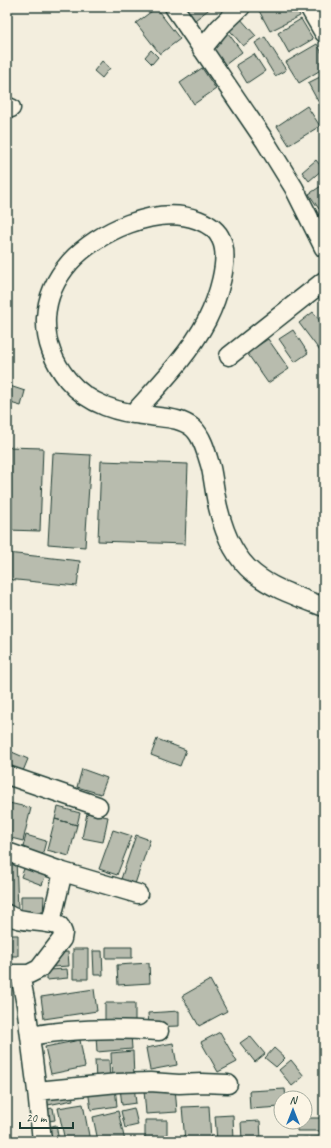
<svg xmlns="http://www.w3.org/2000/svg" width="331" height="1148" font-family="Caveat,sans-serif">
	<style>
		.building { fill: #b8bcae; stroke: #1f3d34 }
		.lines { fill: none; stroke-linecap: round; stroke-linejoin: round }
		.minor-casing { stroke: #1f3d34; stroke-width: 21 }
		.minor { stroke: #fcf5e5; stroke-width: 18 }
	</style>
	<rect width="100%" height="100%" fill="#f3eede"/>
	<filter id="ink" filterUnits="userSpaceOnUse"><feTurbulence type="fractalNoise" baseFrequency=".025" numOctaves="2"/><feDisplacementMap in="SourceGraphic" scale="8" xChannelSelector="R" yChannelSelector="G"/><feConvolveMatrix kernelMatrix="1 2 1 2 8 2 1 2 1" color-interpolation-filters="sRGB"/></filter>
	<g filter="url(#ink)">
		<path class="building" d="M184,7h28l-17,13z
			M257,7h39l4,9 -30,15z
			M156,8l24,31 -20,15 -24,-31z
			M239,17l17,19 -13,10 -16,-19z
			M301,19l12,20 -24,14 -11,-20z
			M228,33l14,19 -17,13 -14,-19z
			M265,37l21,33 -11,6 -20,-33z
			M317,44l7,12v12l-25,15 -13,-21z
			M151,50l7,7 -6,7 -7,-7z
			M254,54l11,17 -18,12 -11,-18z
			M102,61l8,7 -8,10 -8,-7z
			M202,68l14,21 -22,15 -14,-21z
			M324,75v28l-4,2 -12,-22z
			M307,106l13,20 -31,19 -12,-19z
			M316,160l7,9 -14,12 -7,-9z
			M324,184v22l-5,3 -10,-15z
			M313,312l11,14v22l-4,3 -21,-28z
			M293,330l15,23 -13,9 -16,-23z
			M268,339l21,30 -21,14 -21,-30z
			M7,385l18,6 -4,15 -14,-4z
			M7,447l36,1 -3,83 -33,-1z
			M53,453l38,2 -6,92 -37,-3z
			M101,461l87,3 -3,80 -87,-3z
			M7,553l73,8 -3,25 -70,-7z
			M157,739l29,11 -6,16 -29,-11z
			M12,752l16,7 -7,17 -14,-6v-7z
			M82,769l25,9 -6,16 -24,-7z
			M9,803l22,5 -8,33 -16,-4v-25z
			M58,807l22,6 -3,12 -22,-6z
			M87,813l21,4 -5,25 -21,-4z
			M55,819l22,6 -8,31 -22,-6z
			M113,830l19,6 -15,39 -18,-6z
			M26,835l20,6 -5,19 -20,-5z
			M136,835l14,5 -15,44 -14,-5z
			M7,859h9l2,50h-11z
			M25,866l21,8 -4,11 -21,-8z
			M21,896h23l-1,19h-22z
			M7,935h11v21h-11z
			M106,947h26v11h-26z
			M73,949h15v30h-15z
			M93,951h9l1,24h-9z
			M68,952l1,14 -16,1 -1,-14z
			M149,963l1,20 -32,2 -1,-20z
			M67,969l1,9 -21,2v-10z
			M210,980l17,31 -28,15 -17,-30z
			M94,989l3,22 -53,8 -3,-22z
			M105,1003h30v23l-30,1z
			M179,1011v15l-30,1 -1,-14z
			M220,1032l17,30 -19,10 -17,-30z
			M131,1034l1,15 -35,3 -1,-16z
			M250,1036l15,18 -10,8 -15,-19z
			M80,1040l5,27 -34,7 -6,-27z
			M173,1043l4,22 -27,5 -4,-22z
			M274,1048l11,10 -9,9 -11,-9z
			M133,1051l1,28 -22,1 -1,-27z
			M95,1060h14l1,21h-14z
			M291,1060l13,16 -12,10 -13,-16z
			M134,1086l2,17 -14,2 -2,-17z
			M115,1087l2,19 -26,4 -3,-20z
			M175,1087l2,25 -31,2 -2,-24z
			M71,1089l2,11 -30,6 -3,-11z
			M285,1089l1,9h-5v9l-31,2 -1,-18z
			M83,1104l7,37h-25l-7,-33z
			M209,1106l2,35h-26l-3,-34z
			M53,1108l2,12 -12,2 -2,-12z
			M134,1108l4,17 -13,3 -4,-17z
			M118,1111l7,30h-27l-5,-24z
			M233,1115l1,26h-17l-2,-25z
			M305,1118h19v13h-27v-9h8z
			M145,1120h22v21h-22z
			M260,1121l1,18 -19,1 -1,-18z
			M56,1125l3,16h-12l-3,-13z
			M324,1137v4h-21v-3z"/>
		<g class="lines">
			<defs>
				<path id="minor" d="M174,7l91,134 29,47 30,60
					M309,7l15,26
					M202,49l18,-22 21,-20
					M7,107l4,1
					M229,356l95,-75
					M133,414c26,-29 56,-59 74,-94 10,-20 24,-61 14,-81 -4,-10 -13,-15 -23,-19 -41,-16 -101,12 -128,42 -14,16 -23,36 -24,56 -1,23 8,45 22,62 21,25 51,33 83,36 14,2 30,2 42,12 10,9 14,27 18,40 3,14 4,29 8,43 16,65 48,74 105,96
					M7,775l91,31
					M7,852l56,20 75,22
					M7,914c13,10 36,5 53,12l3,7 -1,6 -23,30 -10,5h-22
					M51,922l12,-50
					M20,974l6,31 11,86 81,-8 32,-1 29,2 23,-1 26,1
					M30,1036c43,-8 86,-8 129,-5
					M37,1091l5,50"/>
			</defs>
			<use href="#minor" class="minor-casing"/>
			<use href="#minor" class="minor"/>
		</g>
	</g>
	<rect width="331" height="1148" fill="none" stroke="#fcf5e5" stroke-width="24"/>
	<rect x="12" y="12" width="307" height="1124" fill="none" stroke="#1f3d34" stroke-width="1.5" filter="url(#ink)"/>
	<g transform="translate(293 1110)"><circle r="19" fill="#fcf5e5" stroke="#a4ab9e"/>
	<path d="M0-3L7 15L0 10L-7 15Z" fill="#1f6fb2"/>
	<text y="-6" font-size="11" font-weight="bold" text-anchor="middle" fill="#1f3d34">N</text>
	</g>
	<path d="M20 1122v6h53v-6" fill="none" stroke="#1f3d34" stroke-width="2"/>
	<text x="26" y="1122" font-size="12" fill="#1f3d34" stroke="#fcf5e5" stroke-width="3" paint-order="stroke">20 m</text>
</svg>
